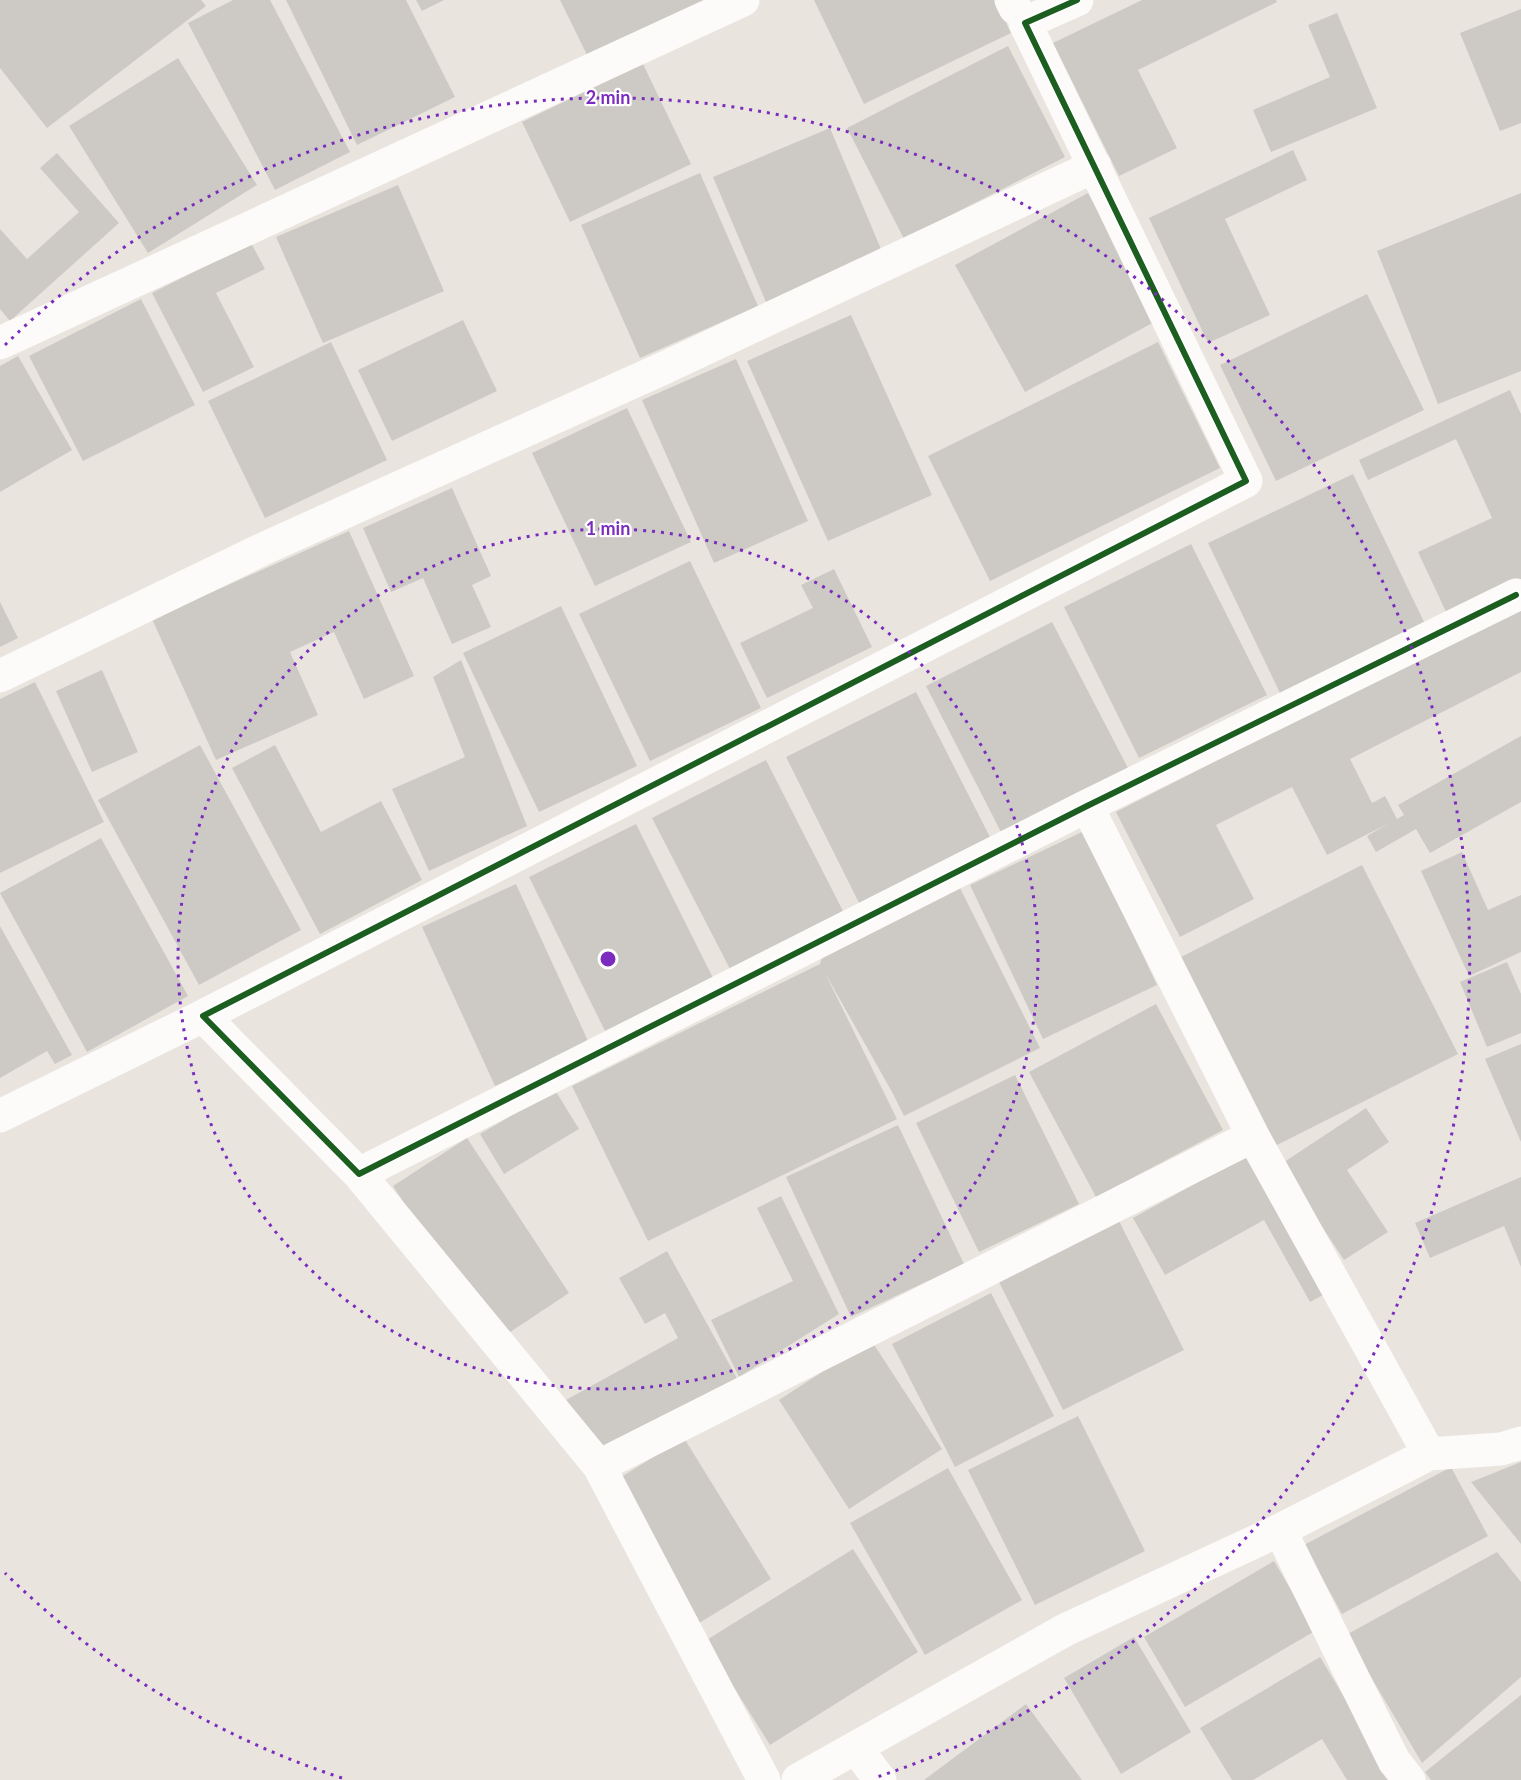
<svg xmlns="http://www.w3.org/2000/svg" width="1521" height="1780" font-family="Lato,sans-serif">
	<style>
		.building { fill: #cdcac6 }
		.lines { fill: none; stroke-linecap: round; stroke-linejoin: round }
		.minor { stroke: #fcfbfa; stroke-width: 33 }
		.cycleway-casing { stroke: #fff; stroke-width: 10 }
		.cycleway { stroke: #1b5e20; stroke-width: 6 }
		.ring { fill: none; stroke: #7b2cbf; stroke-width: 3; stroke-dasharray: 3 6 }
		.centre { fill: #7b2cbf; stroke: #fff; stroke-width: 3 }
		.ring-label { font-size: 18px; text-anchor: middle; font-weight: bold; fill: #7b2cbf; stroke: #fff; stroke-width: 4.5; stroke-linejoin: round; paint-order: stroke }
	</style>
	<rect width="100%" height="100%" fill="#e9e4de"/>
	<path class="building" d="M0,0h201l5,6 -159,122 -47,-60z
		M233,0h37l80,152 -75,38 -87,-167z
		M286,0h120l49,97 -98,48z
		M416,0h28l-22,11z
		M560,0h152l-123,59z
		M814,0h181l16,33 -147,71z
		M1142,0h134l1,2 -139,68 39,78 -58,28 -66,-133z
		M1521,9v114l-21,8 -40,-98z
		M1337,13l40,95 -106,44 -18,-42 77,-33 -22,-52z
		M1008,46l57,111 -161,82 -57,-111z
		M178,58l79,127 -109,68 -79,-127z
		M643,64l48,100 -121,58 -48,-100z
		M830,128l53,126 -117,48 -53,-125z
		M1293,150l14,30 -82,39 45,96 -62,28 -59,-125z
		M57,153l62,70 -109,98 -10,-12v-80l27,30 52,-47 -39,-44z
		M700,173l58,133 -118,52 -59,-133z
		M398,185l46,106 -121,52 -47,-106z
		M1088,193l70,127 -133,72 -70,-127z
		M1521,193v178l-83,33 -61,-153z
		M251,243l14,26 -49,24 38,74 -51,25 -51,-99z
		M1367,294l57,116 -148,71 -56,-116z
		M141,299l54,106 -112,56 -54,-105z
		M851,315l81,180 -104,46 -81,-180z
		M463,320l34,71 -105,50 -34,-71z
		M331,342l56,118 -122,58 -57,-117z
		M1158,342l62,126 -230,113 -62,-125z
		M18,356l54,94 -72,42v-126z
		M736,359l72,162 -94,42 -72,-163z
		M1510,390l11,24v166l-74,34 -29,-62 74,-34 -36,-79 -88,41 -9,-20z
		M627,408l64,134 -96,44 -63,-133z
		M1353,474l72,150 -145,69 -72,-150z
		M452,488l39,88 -19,9 19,42 -39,17 -29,-66 -32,14 -28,-64z
		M349,531l65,145 -50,23 -30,-67 -44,20 28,63 -102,45 -64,-141z
		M1191,544l76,151 -128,63 -75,-151z
		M690,561l71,147 -111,53 -71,-147z
		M834,569l38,78 -105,51 -27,-55 73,-35 -12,-23z
		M0,602l18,36 -18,9z
		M1521,605v67l-171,87 22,44 13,-7 12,23 7,-4 -6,-10 123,-69v66l-91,51 -14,-24 -40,23 -9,-16 22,-13 -62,32 -35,-68 -76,38 38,74 -74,38 -64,-125z
		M561,606l76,160 -98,46 -76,-159z
		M1052,622l76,146 -127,64 -75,-146z
		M461,660l66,166 -98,45 -37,-82 73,-32 -32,-80z
		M102,670l36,82 -46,20 -36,-81z
		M35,682l69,140 -104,51v-174z
		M916,692l75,147 -131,66 -74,-148z
		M200,745l101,185 -102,55 -101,-185z
		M275,745l46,87 60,-31 41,79 -102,54 -88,-166z
		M766,760l77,151 -113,58 -78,-151z
		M636,824l77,154 -108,53 -76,-154z
		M1084,831l73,154 -114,54 -73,-154z
		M101,838l87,158 -101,56 -87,-159z
		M1462,852l26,58 33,-15v57l-52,24 -48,-105z
		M1362,865l96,189 -187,94 -96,-188z
		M516,884l73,159 -94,43 -73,-159z
		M959,886l81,162 -136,68 -12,-24 -67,-119 72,146 -249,122 -76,-155 248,-122 3,-10z
		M0,926l72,129 -17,9 -8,-13 -47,27z
		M1507,962l14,32v39l-34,14 -27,-65z
		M1156,1004l67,126 -127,67 -67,-125z
		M1521,1044v98l-36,-83z
		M1015,1075l64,129 -100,48 -63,-129z
		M555,1090l24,39 -75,45 -24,-40z
		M1366,1108l23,34 -42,28 41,62 -44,28 -63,-96z
		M898,1125l66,139 -113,53 -65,-140z
		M467,1138l102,155 -74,49 -102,-156z
		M1245,1156l78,139 -13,7 -46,-82 -99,55 -32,-57z
		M1521,1177v90l-17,-41 -74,32 -15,-35z
		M781,1196l58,118 -100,63 -28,-57 82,-39 -36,-73z
		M1118,1219l66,131 -121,60 -65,-130z
		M667,1251l71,129 -140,77 -32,-57 112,-62 -13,-25 -20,11 -26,-46z
		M991,1293l63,123 -99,51 -63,-123z
		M871,1340l71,109 -93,60 -70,-109z
		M1078,1416l67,135 -110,54 -67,-135z
		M684,1438l87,141 -75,46 -86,-141z
		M1521,1462v82l-50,-62z
		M1451,1467l37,69 -146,78 -38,-69z
		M948,1468l74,132 -97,55 -75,-132z
		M853,1549l65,103 -148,93 -65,-104z
		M1497,1552l24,30v95l-99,86 -76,-128z
		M1274,1561l41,70 -130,76 -41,-70z
		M1134,1637l57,95 -70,42 -57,-96z
		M1320,1657l74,123h-47l-25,-41 -69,41h-21l-32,-52z
		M1521,1695v85h-90l-6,-8z
		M1026,1704l56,76h-158z"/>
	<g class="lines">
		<path class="minor" d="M1011,0l4,8
			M1077,0l-52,23 221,458 -1043,535 156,158 728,-368 429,-211
			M0,343l743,-343
			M0,676l265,-128 399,-180 431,-202
			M1087,806l166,330
			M0,1116l203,-100
			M359,1174l240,292 165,314
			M599,1466l654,-330 176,318
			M1280,1530l114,231 15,19
			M856,1748l24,32
			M798,1780l267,-150 215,-100 149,-76 72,-5 20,-6"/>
		<defs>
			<path id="cycleway" d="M1077,0l-52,23 221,458 -1043,535 156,158 728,-368 429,-211"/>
		</defs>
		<use href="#cycleway" class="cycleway-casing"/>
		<use href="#cycleway" class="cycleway"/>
	</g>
	<g class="ring">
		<circle cx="608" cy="959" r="430"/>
		<path d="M342 1778A861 861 0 0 1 5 1573M5 345A861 861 0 1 1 874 1778"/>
	</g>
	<circle cx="608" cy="959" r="9" class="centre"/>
	<g class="ring-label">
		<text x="608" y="104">2 min</text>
		<text x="608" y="535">1 min</text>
	</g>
</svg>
